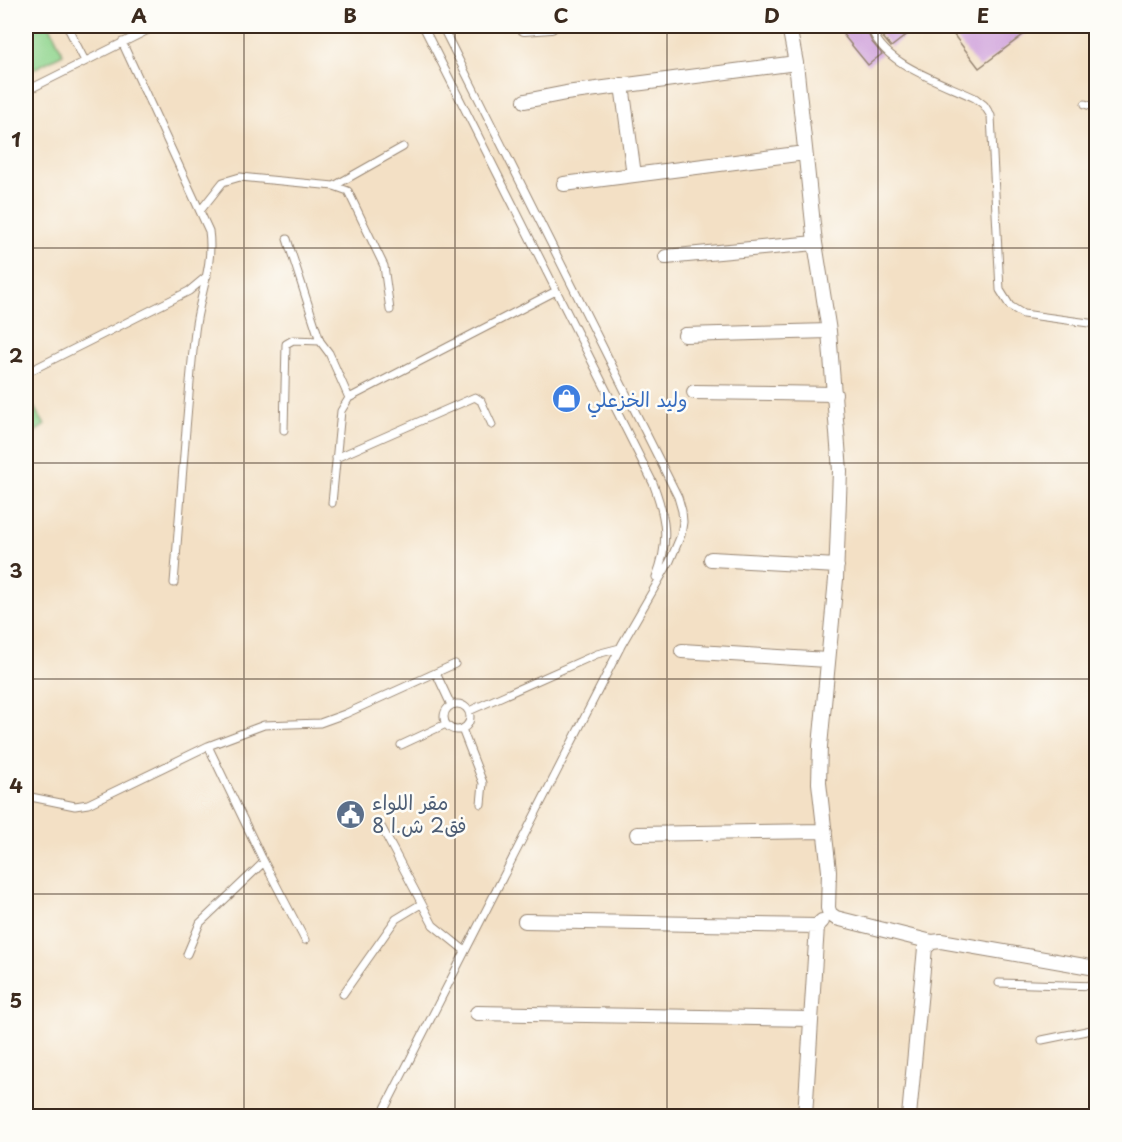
<svg xmlns="http://www.w3.org/2000/svg" width="1122" height="1142" font-family="'Playpen Sans','Playpen Sans Arabic',sans-serif">
	<style>
		.green { fill: #91d58f; stroke: #668056; stroke-width: 1.5 }
		.building { fill: #d2a6dd }
		.lines { fill: none; stroke-linecap: round; stroke-linejoin: round }
		.lane-casing { stroke: #978572; stroke-width: 9 }
		.street-casing { stroke: #978572; stroke-width: 16 }
		.lane { stroke: #fff; stroke-width: 7 }
		.street { stroke: #fff; stroke-width: 14 }
		.grid { fill: none; stroke: #3b2a1e; stroke-width: 1.5; stroke-opacity: 0.55 }
		.labels { text-anchor: middle; dominant-baseline: central; stroke-width: 5; stroke-linejoin: round; paint-order: stroke }
		.shop-label { font-size: 20px; fill: #366cbe; stroke: #fdfcf7; text-anchor: start }
		.service-label { font-size: 20px; fill: #4e5e75; stroke: #fdfcf7; text-anchor: start }
		.neatline { fill: none; stroke: #3b2a1e; stroke-width: 2 }
		.grid-label { font-size: 20px; text-anchor: middle; font-weight: bold; fill: #3b2a1e }
	</style>
	<rect width="100%" height="100%" fill="#fdfcf7"/>
	<filter id="ink" filterUnits="userSpaceOnUse"><feTurbulence type="fractalNoise" baseFrequency=".0167" numOctaves="2"/><feDisplacementMap in="SourceGraphic" scale="12" xChannelSelector="R" yChannelSelector="G"/><feConvolveMatrix kernelMatrix="1 2 1 2 8 2 1 2 1" color-interpolation-filters="sRGB"/></filter>
	<filter id="wash" filterUnits="userSpaceOnUse"><feTurbulence type="fractalNoise" baseFrequency=".008" numOctaves="4" result="noise"/><feDisplacementMap in="SourceGraphic" scale="24" xChannelSelector="R" yChannelSelector="G"/><feGaussianBlur stdDeviation="1.35" result="paint"/><feColorMatrix in="noise" values="0 0 0 0 0 0 0 0 0 0 0 0 0 0 0 0 0 1.4 0 .05"/><feComposite in="paint" operator="in"/></filter>
	<g filter="url(#wash)">
		<rect width="100%" height="100%" fill="#f3e0c5"/>
		<path class="green" d="M26,26h24l13,28 -37,19z
			M28,398l17,27 -19,13v-39z"/>
		<g id="blocks">
			<path class="building" d="M836,26h29l7,16 10,12 -14,11z
				M877,26h41l-27,21 -9,-11z
				M947,26h88l-56,42z"/>
		</g>
	</g>
	<g filter="url(#ink)">
		<use href="#blocks" fill-opacity="0" stroke="#978572" stroke-width="1.5"/>
		<g class="lines">
			<defs>
				<path id="lane" d="M67,26l18,35
					M423,26l230,457c13,35 17,58 3,94
					M871,26c9,38 71,56 104,72l9,7 7,11 9,174 10,16 13,8 73,10
					M122,42l87,189c5,35 -10,65 -14,100 -9,84 -14,168 -21,252
					M26,91l130,-65
					M1085,104l11,4
					M334,186l69,-39
					M200,211l23,-29 17,-5 94,9 14,5 36,75 6,44
					M287,239l33,102 9,12 20,45
					M26,373l163,-82 18,-15
					M284,430l2,-86 7,-4 27,1
					M336,458l139,-61 6,4 11,24
					M332,503l9,-92 8,-13 207,-107
					M436,673l15,32
					M444 717a13 13 0 1 1 26 0a13 13 0 1 1-26 0Z
					M469,711l128,-57 23,-6
					M462,729l21,54 -2,21
					M401,745l45,-21
					M208,746l54,112 43,82
					M26,796l49,10 13,-2 120,-58 56,-21 56,-2 25,-9 110,-50
					M382,828l51,97 31,25
					M187,954l13,-31 64,-61
					M999,983l97,3
					M343,994l53,-75 25,-15
					M1042,1040l54,-11
					M381,1116l241,-472 48,-83 11,-26 2,-13 -1,-11 -4,-14 -236,-471"/>
				<path id="street" d="M789,26l7,37 19,180 14,88 11,140 -4,108 -16,167 -1,37 10,88 -1,37 2,6 6,4 96,24
					M524,28l27,-2
					M622,85l12,90
					M525,101l41,-8 230,-30
					M564,184l241,-31
					M666,257l149,-14
					M685,335l144,-4
					M694,392l141,2
					M711,559l126,7
					M682,651l145,9
					M637,834l188,-3
					M525,921l292,5
					M477,1013l334,6
					M805,1116l12,-190 5,-5
					M909,1116l16,-168 7,-6 9,-1 155,27"/>
			</defs>
			<use href="#lane" class="lane-casing"/>
			<use href="#street" class="street-casing"/>
			<use href="#lane" class="lane"/>
			<use href="#street" class="street"/>
		</g>
	</g>
	<path class="grid" d="M244,26v1090M455,26v1090M667,26v1090M878,26v1090M26,248h1070M26,463h1070M26,679h1070M26,894h1070"/>
	<defs>
		<symbol id="shop-disc" viewBox="-11 -11 22 22"><circle r="9.5" fill="#3f7fe0" stroke="#fdfcf7"/><path d="M-5-2.5h2.3a2.7 3.5 0 0 1 5.4 0H5L5.5 6h-11ZM-1.5-2.5h3a1.5 2.3 0 0 0-3 0Z" fill="#fff"/></symbol>
		<symbol id="civic-disc" viewBox="-11 -11 22 22"><circle r="9.5" fill="#5c6f8a" stroke="#fdfcf7"/><path d="M-.6-6.5H3V-4.5H.6V-3L4-1V1h2V6H-6V1h2V-1L-.6-3ZM-1.2 2.5V6h2.4V2.5Z" fill="#fff"/></symbol>
	</defs>
	<g fill-rule="evenodd">
		<use href="#shop-disc" x="550" y="382" width="33" height="33"/>
		<use href="#civic-disc" x="334" y="798" width="33" height="33"/>
	</g>
	<g class="labels">
		<g class="shop-label">
			<text x="587" y="399">وليد الخزعلي</text>
		</g>
		<g class="service-label">
			<text x="372" y="802">مقر اللواء<tspan x="372" dy="23">8 فق2 ش.ا</tspan></text>
		</g>
	</g>
	<rect width="1122" height="1142" fill="none" stroke="#fdfcf7" stroke-width="66"/>
	<rect x="33" y="33" width="1056" height="1076" class="neatline"/>
	<g class="grid-label">
		<text x="139" y="23">A</text>
		<text x="350" y="23">B</text>
		<text x="561" y="23">C</text>
		<text x="772" y="23">D</text>
		<text x="983" y="23">E</text>
		<text x="16" y="147">1</text>
		<text x="16" y="363">2</text>
		<text x="16" y="578">3</text>
		<text x="16" y="793">4</text>
		<text x="16" y="1008">5</text>
	</g>
</svg>
